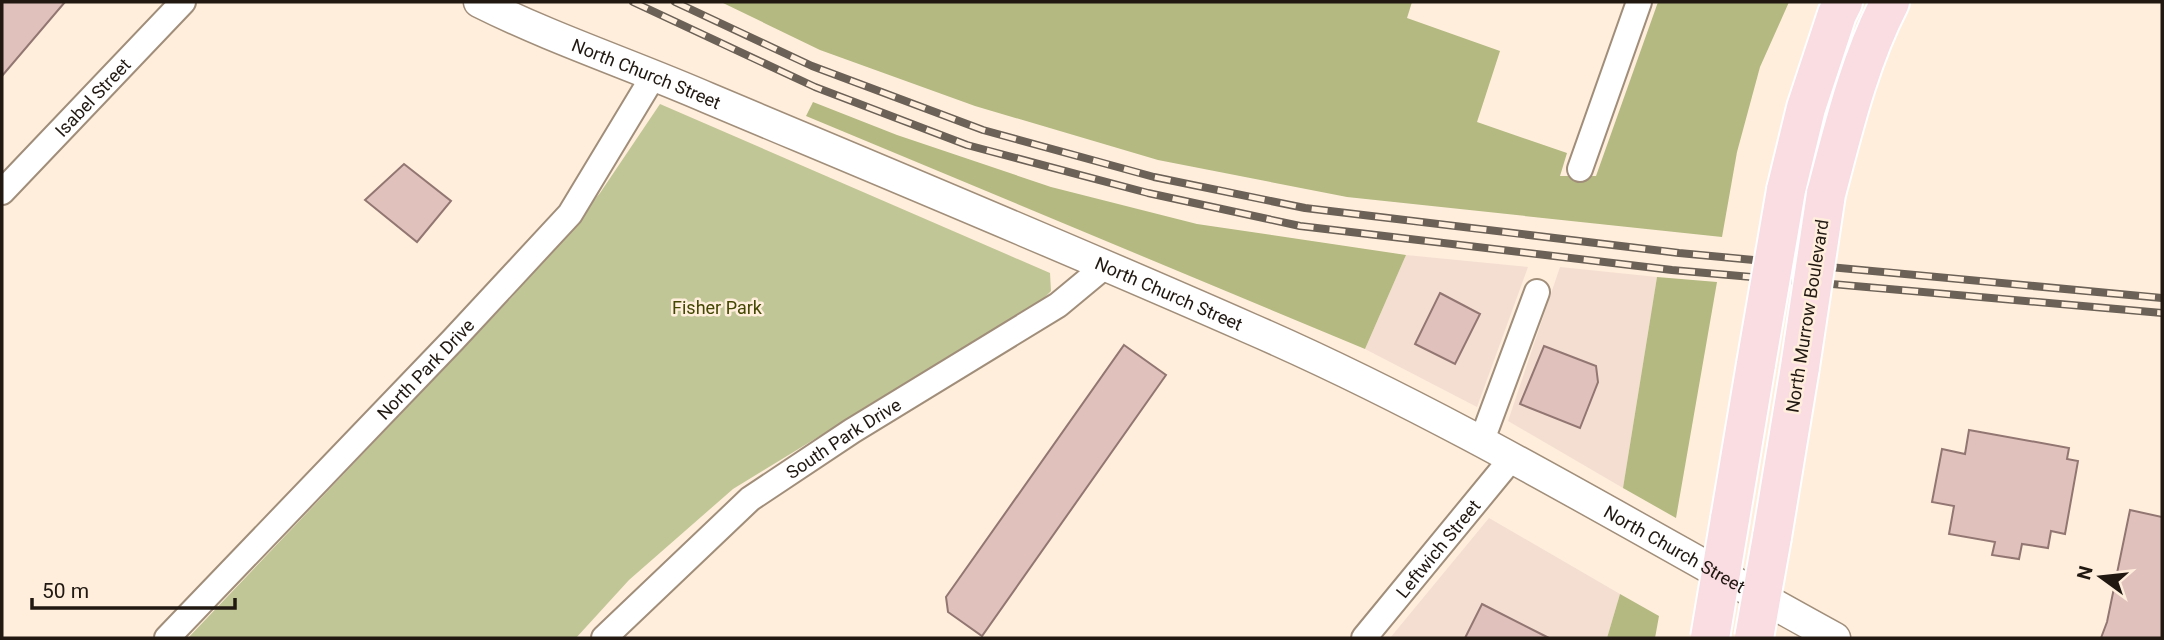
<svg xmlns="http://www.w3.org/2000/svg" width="2164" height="640" font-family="Roboto,sans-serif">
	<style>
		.commercial { fill: #f4ded1 }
		.green { fill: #c1c696 }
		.forest { fill: #b3b981 }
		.building { fill: #e0c1bc; stroke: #927672; stroke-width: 2 }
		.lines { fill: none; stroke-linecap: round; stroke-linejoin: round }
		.minor-casing { stroke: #a18e7a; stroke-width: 28 }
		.tertiary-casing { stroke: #a18e7a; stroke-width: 33 }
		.primary-casing { stroke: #fff; stroke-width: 42 }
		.minor { stroke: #fff; stroke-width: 24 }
		.tertiary { stroke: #fff; stroke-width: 30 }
		.primary { stroke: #fadce3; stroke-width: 38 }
		.rail-casing { stroke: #6c6156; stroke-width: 8 }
		.rail { stroke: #ffeedc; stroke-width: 5; stroke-dasharray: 16; stroke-linecap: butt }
		.primary-bridge-casing { stroke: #fff; stroke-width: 42; stroke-linecap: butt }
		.primary-bridge { stroke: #fadce3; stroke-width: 38 }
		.labels { text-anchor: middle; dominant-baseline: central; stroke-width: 5; stroke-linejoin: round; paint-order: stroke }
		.street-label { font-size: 18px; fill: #201811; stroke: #ffeedc }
		.park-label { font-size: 18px; fill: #434702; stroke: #ffeedc }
	</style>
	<rect width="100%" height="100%" fill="#ffeedc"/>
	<path class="commercial" d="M1406,255l122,12 -51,140 -112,-58z
		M1560,267l97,10 -34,211 -115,-67z
		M1489,518l131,76 -13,44h-217z"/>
	<path class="green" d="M660,104l390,169 1,18 -10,10 -308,188 -104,91 -53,58h-388l323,-340 89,-105z"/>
	<path class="forest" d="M721,2h691l-5,16 93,33 -23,71 90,31 -7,23h36l62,-174h131l-29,65 -23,85 -15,85 -375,-40 -189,-37 -183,-54 -155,-56z
		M813,102l84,33 154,52 146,37 209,31 -41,94 -559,-233z
		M1657,277l60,5 -41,236 -53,-30z
		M1620,594l39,22 -4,22h-48z"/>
	<path class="building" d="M2,2h63l-63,74z
		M404,164l47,37 -34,41 -52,-42z
		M1440,293l40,21 -25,50 -40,-20z
		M1124,345l42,30 -184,261 -34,-24 -2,-15z
		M1544,346l52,20 2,16 -18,46 -60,-24z
		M1969,430l100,18 -2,11 11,2 -13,73 -14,-3 -3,17 -26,-4 -3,15 -27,-4 3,-13 -46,-8 5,-28 -22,-4 10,-53 23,5z
		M2130,510l32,7v121h-61l6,-16z
		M1482,604l67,34h-84z"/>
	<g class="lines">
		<defs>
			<g id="minor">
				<path d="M1580,169l59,-167"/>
				<path id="s1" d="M2,192l181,-190"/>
				<path d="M1482,440l55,-148"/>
				<path id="s2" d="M167,638l286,-298 117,-126 84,-139"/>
				<path id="s3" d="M604,638l146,-139 102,-68 206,-126 47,-39"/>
				<path id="s4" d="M1364,638l148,-180"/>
			</g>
			<g id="tertiary">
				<path id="s5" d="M479,2c74,37 153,63 229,96 181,76 362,151 541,230 203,88 392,204 586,310"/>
			</g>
			<path id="primary" d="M1786,190l20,-82 31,-94 6,-12
				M1826,194c17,-64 33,-132 64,-192
				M1730,519l26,-155
				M1772,537l28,-170"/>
		</defs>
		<use href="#minor" class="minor-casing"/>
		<use href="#tertiary" class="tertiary-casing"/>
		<use href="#primary" class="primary-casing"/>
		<use href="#minor" class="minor"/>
		<use href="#tertiary" class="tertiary"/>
		<use href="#primary" class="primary"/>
		<defs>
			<path id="rail" d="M633,2l182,85 152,58 181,48 152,33 372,44 490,43
				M675,2l137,64 171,64 171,47 151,31 374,45 483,45"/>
		</defs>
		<use href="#rail" class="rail-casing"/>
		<use href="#rail" class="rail"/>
		<defs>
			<path id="primary-bridge" d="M1756,364l30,-174
				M1800,367l26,-173
				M1710,638l20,-119
				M1754,638l18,-101"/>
		</defs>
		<use href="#primary-bridge" class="primary-bridge-casing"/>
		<use href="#primary-bridge" class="primary-bridge"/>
	</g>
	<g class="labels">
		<g class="street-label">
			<text stroke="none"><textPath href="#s5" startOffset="182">North Church Street</textPath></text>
			<text stroke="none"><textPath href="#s1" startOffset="131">Isabel Street</textPath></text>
			<text stroke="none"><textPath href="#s5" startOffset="749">North Church Street</textPath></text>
			<text transform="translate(1807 316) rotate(-81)">North Murrow Boulevard</text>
			<text stroke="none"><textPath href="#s2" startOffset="373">North Park Drive</textPath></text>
			<text stroke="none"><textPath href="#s3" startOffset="313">South Park Drive</textPath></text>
			<text stroke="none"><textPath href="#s4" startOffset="116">Leftwich Street</textPath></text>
			<text stroke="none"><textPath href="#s5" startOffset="1316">North Church Street</textPath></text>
		</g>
		<g class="park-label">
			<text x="717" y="307">Fisher Park</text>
		</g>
	</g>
	<rect width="2164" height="640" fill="none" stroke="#201811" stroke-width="7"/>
	<g transform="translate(2101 577) rotate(285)" stroke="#ffeedc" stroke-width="5" paint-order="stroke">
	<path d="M0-5L12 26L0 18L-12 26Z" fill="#201811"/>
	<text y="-10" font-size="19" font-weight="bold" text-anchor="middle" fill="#201811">N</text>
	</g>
	<path d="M32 598v10h203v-10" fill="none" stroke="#201811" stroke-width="3.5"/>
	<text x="42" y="598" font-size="21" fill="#201811" stroke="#ffeedc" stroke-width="5" paint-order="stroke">50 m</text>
</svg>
